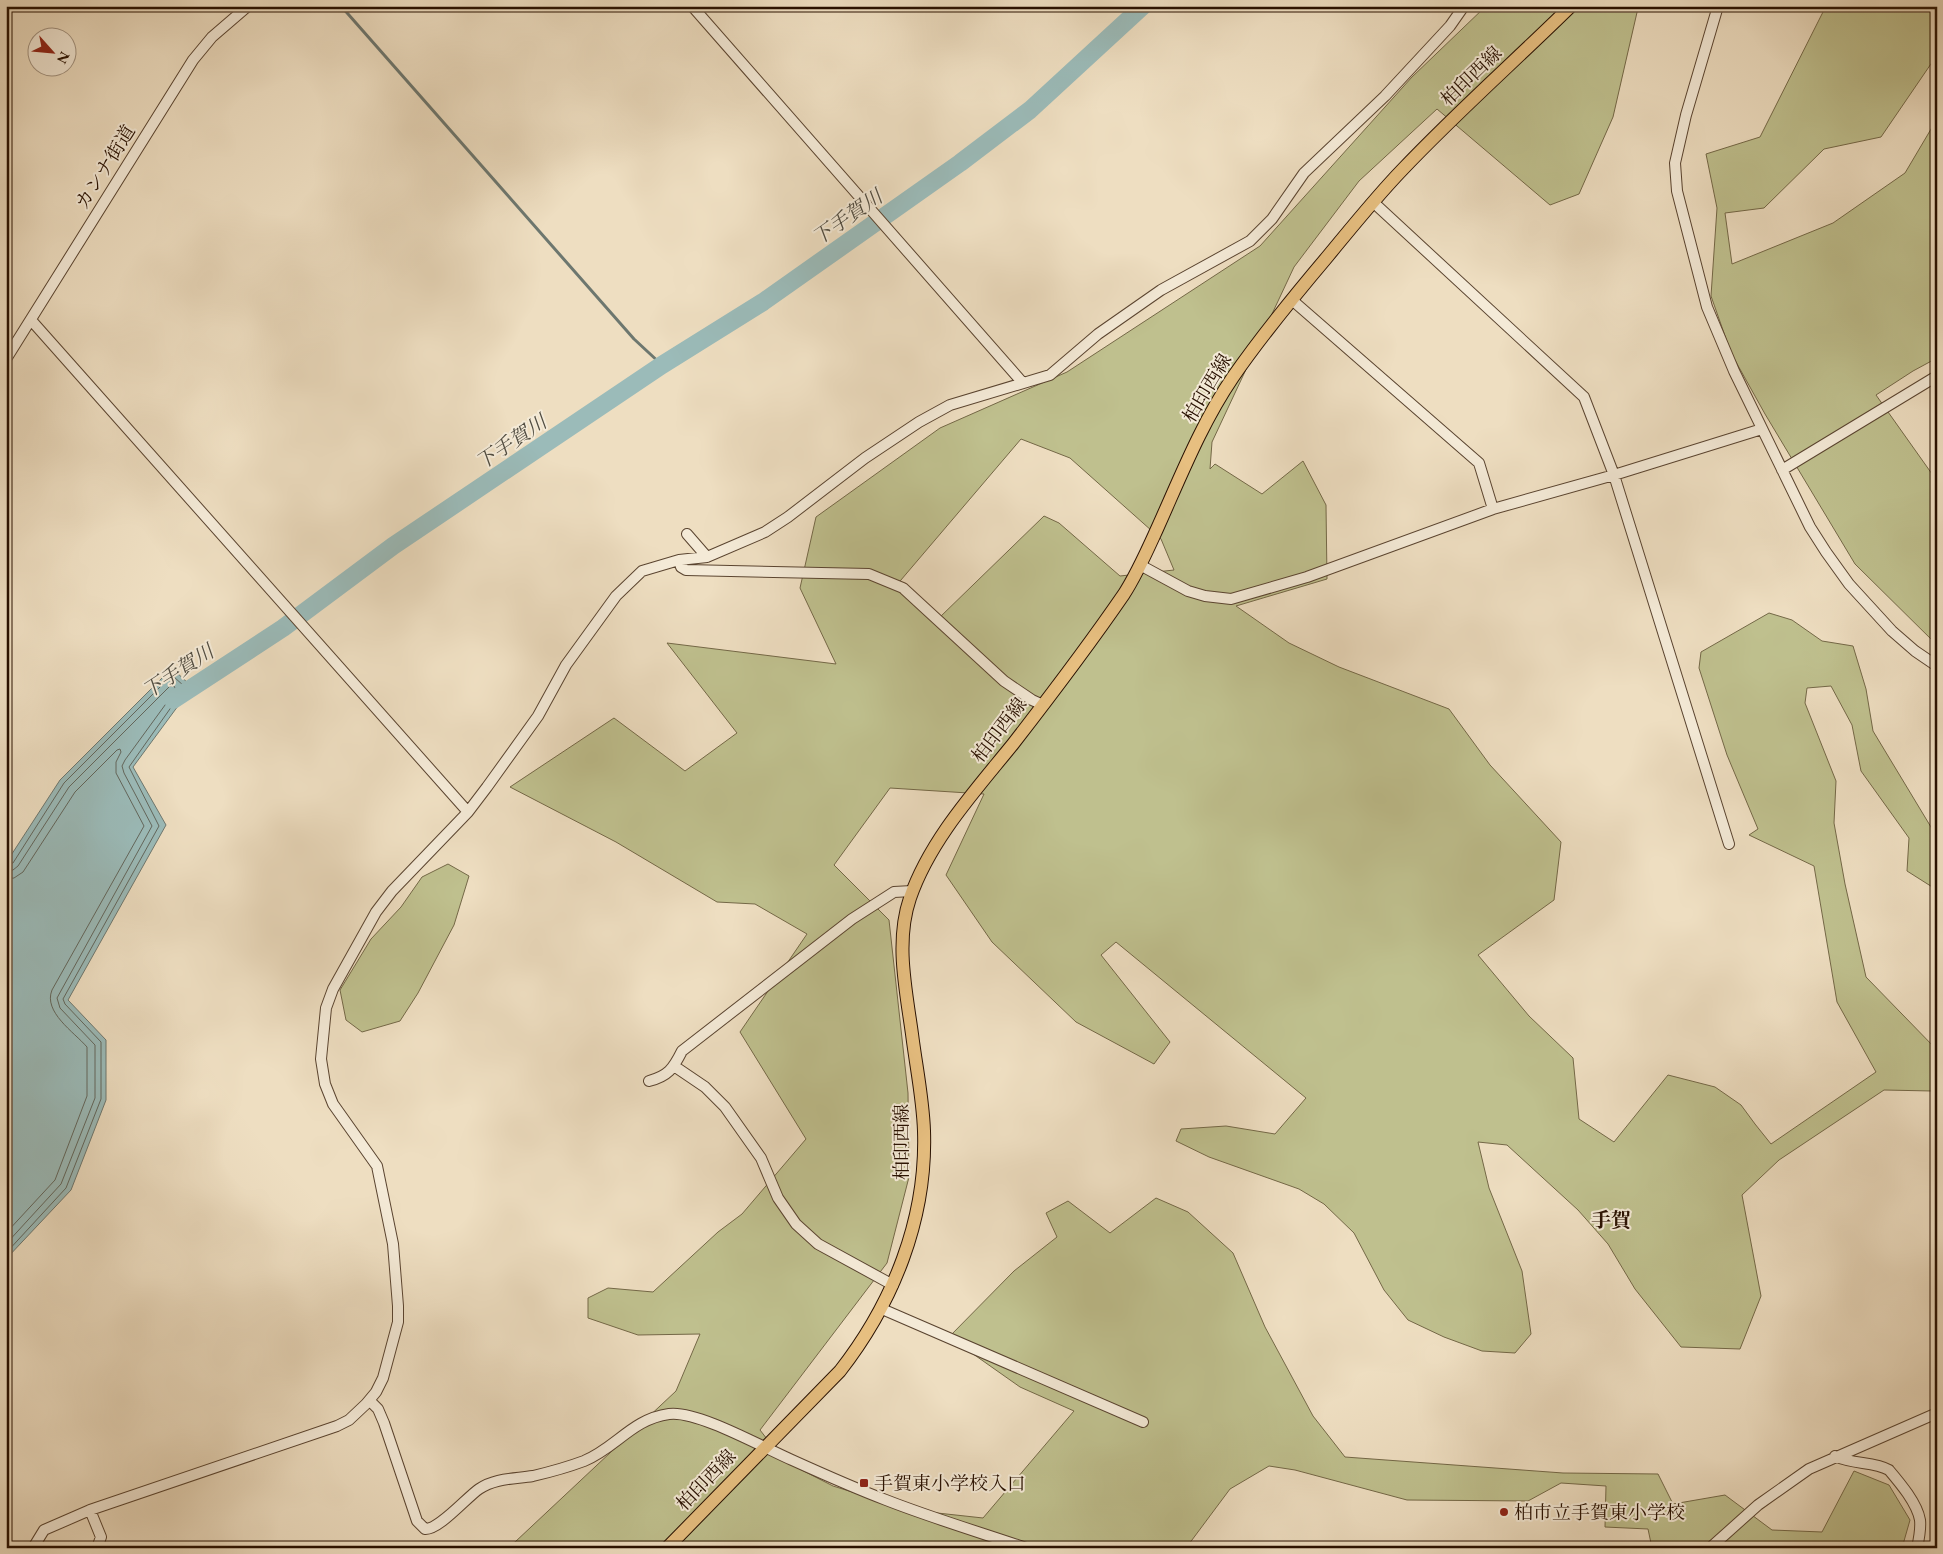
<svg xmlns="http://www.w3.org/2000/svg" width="1943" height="1554" font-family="'EB Garamond','Noto Serif JP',serif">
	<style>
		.green { fill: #bfc08e; stroke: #746847; fill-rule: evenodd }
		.water { fill: #9bbbb9; stroke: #6d776f }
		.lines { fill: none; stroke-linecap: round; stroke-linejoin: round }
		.shore { stroke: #62665c; stroke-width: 1 }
		.stream { stroke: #6d776f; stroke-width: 3 }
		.river { stroke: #9bbbb9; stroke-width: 18 }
		.minor-casing { stroke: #5a4430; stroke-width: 12 }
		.major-casing { stroke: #281000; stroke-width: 14 }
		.minor { stroke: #f4ead7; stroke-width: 10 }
		.major { stroke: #e7bf80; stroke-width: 12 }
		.poi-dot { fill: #8f2418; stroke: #f4ead7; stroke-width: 2 }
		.labels { text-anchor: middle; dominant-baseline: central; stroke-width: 4; stroke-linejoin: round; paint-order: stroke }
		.street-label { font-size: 19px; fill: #281000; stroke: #f4ead7 }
		.poi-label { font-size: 19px; fill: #281000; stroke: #f4ead7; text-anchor: start }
		.water-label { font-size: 20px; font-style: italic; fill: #504c41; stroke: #f4ead7 }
		.neighbourhood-label { font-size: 20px; font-weight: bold; fill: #281000; stroke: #f4ead7 }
	</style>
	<rect width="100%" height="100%" fill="#eedec1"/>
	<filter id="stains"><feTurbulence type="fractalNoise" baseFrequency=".004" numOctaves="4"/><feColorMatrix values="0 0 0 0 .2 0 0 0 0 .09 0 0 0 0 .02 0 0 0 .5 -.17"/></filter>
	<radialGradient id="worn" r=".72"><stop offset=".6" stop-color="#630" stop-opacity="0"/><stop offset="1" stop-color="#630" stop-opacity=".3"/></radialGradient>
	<path class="green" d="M1486,6h150l2,2 -25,109 -34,77 -29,11 -113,-96 -78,72 -65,86 -82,175 -2,27 5,-5 47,30 41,-33 23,44 1,74 -91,27 53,37 50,24 110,42 41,56 71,77 -7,58 -76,55 51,61 44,42 6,61 35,23 54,-67 47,12 26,18 14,19 16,20 105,-72 -39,-70 -23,-136 -65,-31 9,-6 -31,-74 -28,-87 2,-16 68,-39 23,7 30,21 31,5 13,43 7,42 64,106v53l-30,-19 2,-33 -48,-67 -9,-46 -21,-39 -24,2 -2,15 31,78 -2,42 11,61 21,93 71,73v44l-5,-3 -48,-1 -105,70 -37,35 19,101 -21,53 -59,-2 -46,-58 -27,-45 -30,-34 -71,-65 -29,-3 11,46 33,83 9,63 -16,19 -33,-2 -38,-14 -36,-17 -24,-30 -30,-57 -30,-29 -25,-15 -90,-32 -33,-16 5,-12 45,-3 49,8 31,-36 -190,-156 -15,13 69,87 -16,22 -78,-42 -84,-80 -46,-67 38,-81 -94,-6 -56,77 55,55 19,173 1,84 -22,86 -127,167 24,31 49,25 77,24 73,8 91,-107 -54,-24 -71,-50 65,-66 43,-34 -11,-24 22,-12 42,32 46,-35 32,14 45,41 32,74 48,89 32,41 218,16 95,1 15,30 52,-9 47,35 50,2 32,-61 35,14 21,35 -8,28h-103l-6,-3 -4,3h-137l-4,-19 -43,-2 1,-41 -45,-3 -33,18 -121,-1 -112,-30 -26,-4 -39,23 -44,59h-683l12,-6 161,-151 24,-57 -62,1 -50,-17v-20l20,-10 45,4 65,-60 24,-18 64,-75 -66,-107 67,-98 -52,-30 -38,-2 -101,-60 -106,-55 104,-69 71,53 52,-38 -70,-90 169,21 -36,-76 16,-71 124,-89 127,-56 193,-126 152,-169zM1021,439l49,19 91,81 13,31 -54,6 -61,-53 -15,-7 -105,102 -44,-31z
		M1826,6h111v43l-2,9 -54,79 -57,12 -60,59 -39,5 7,51 101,-41 72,-50 32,-54v239l-24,13 -37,24 61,86v164l-82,-81 -90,-150 -34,-61 -20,-57 6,-88 -11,-54 54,-17z
		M448,864l21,12 -15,49 -36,68 -18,28 -38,11 -16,-12 -6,-30 31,-51 30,-32 21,-30z"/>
	<path class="water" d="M172,668l20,19 -59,80 33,58 -98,175 38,40v60l-35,90 -65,69v-396l54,-83z"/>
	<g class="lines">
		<path class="shore" d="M6,865l7,-2 51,-80 106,-106h4l10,9v3l-55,78 30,59 -96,173 2,5 36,38v57l-35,89 -60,65
			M6,872l7,-2 5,-4 51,-79 101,-101h4l2,4 -51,70 -3,6 2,7 28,53 -95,172 3,10 35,37v53l-34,86 -55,60
			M6,879l8,-1 9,-6 52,-80 42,-42 3,-1 1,3 -5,10v11l28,53 -92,164c-9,22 22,42 35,57v49l-32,84 -49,53"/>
		<path class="stream" d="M341,6l293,333 28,26"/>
		<path class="river" d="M173,700l110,-72 110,-82 269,-181 101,-63 197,-139 70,-53 113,-104"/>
		<defs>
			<path id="minor" d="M692,6l330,376
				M1718,6l-32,109 -11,48 2,28 30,116 27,64 76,156 16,25 23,32 43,47 23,20 22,15
				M1373,202l211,195 30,78 115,369
				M1292,300l187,163 14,46
				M31,320l437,492
				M6,359l187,-299 19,-23 36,-31
				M1782,470l155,-94
				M687,534l20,23
				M679,560l2,7 5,3 183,4 34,14 101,93 28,19 11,5
				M1140,565l48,26 17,5 26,3 76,-22 186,-68 121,-34 148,-46
				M674,1066l31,21 20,20 36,51 17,40 18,26 22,20 75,41
				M649,1081c19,-5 24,-12 33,-30l170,-132 42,-27 18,-1
				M882,1309l261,113
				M370,1401l8,8 6,14 33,98 8,8c14,1 41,-31 54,-40 16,-11 35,-10 54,-13 17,-4 35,-9 51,-15 32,-13 48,-42 85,-47 28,-4 95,34 123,46 31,14 62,28 94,40 46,18 93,32 140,48
				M1835,1456c18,9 39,5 54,14 11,13 28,33 31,50 1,9 -1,19 -3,28
				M90,1510l11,27 -4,11
				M33,1548l11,-18 46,-20 247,-84 12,-6 17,-16 10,-12 7,-14 15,-56v-16l-5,-62 -16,-78 -44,-62 -8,-20 -4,-25 5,-51 7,-19 43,-77 16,-21 76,-79 19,-25 51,-71 28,-51 50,-69 26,-25 37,-11 28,-3 58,-25 23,-15 77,-59 54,-36 31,-17 100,-30 48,-41 63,-44 89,-49 22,-22 32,-46 81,-77 65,-70 14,-20
				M1710,1548l48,-43 51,-36 128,-56"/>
			<path id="major" d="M667,1548l173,-177c53,-68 87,-152 84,-240 -1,-32 -8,-65 -12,-97 -6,-44 -17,-92 -2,-136 20,-58 65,-107 103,-154 38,-49 76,-99 111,-150 13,-20 23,-43 33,-65 23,-51 44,-105 76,-152 29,-42 62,-82 95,-121 24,-29 48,-59 74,-86 54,-57 113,-109 169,-164"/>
		</defs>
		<use href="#minor" class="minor-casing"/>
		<use href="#major" class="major-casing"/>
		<use href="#minor" class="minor"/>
		<use href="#major" class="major"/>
	</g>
	<g class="poi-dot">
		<rect x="859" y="1478" width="10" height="10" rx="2.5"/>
		<circle cx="1504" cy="1512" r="5"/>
	</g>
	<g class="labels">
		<g class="street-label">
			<text transform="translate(1471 76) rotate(-44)">柏印西線</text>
			<text transform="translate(105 167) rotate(-58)">カンナ街道</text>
			<text transform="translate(1207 388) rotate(-59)">柏印西線</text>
			<text transform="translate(999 730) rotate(-52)">柏印西線</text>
			<text transform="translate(901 1142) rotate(-90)">柏印西線</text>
			<text transform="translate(706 1480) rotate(-46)">柏印西線</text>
		</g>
		<g class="poi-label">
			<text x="874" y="1483">手賀東小学校入口</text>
			<text x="1514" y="1512">柏市立手賀東小学校</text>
		</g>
		<g class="water-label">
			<text transform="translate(847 217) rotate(-35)">下手賀川</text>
			<text transform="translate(511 442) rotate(-34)">下手賀川</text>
			<text transform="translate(178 671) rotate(-33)">下手賀川</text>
		</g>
		<g class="neighbourhood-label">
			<text x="1611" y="1220">手賀</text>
		</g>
	</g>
	<rect width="1943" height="1554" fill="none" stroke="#eedec1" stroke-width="25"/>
	<rect x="8" y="8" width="1928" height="1539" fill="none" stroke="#281000" stroke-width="2.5"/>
	<rect x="12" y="12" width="1918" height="1529" fill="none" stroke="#281000"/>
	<g transform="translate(52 52) rotate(117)"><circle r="24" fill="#f4ead7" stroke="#a29381"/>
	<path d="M0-4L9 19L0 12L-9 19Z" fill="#8f2418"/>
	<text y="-8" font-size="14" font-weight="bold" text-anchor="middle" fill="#281000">N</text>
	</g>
	<rect width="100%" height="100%" filter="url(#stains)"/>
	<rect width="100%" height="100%" fill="url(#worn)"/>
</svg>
